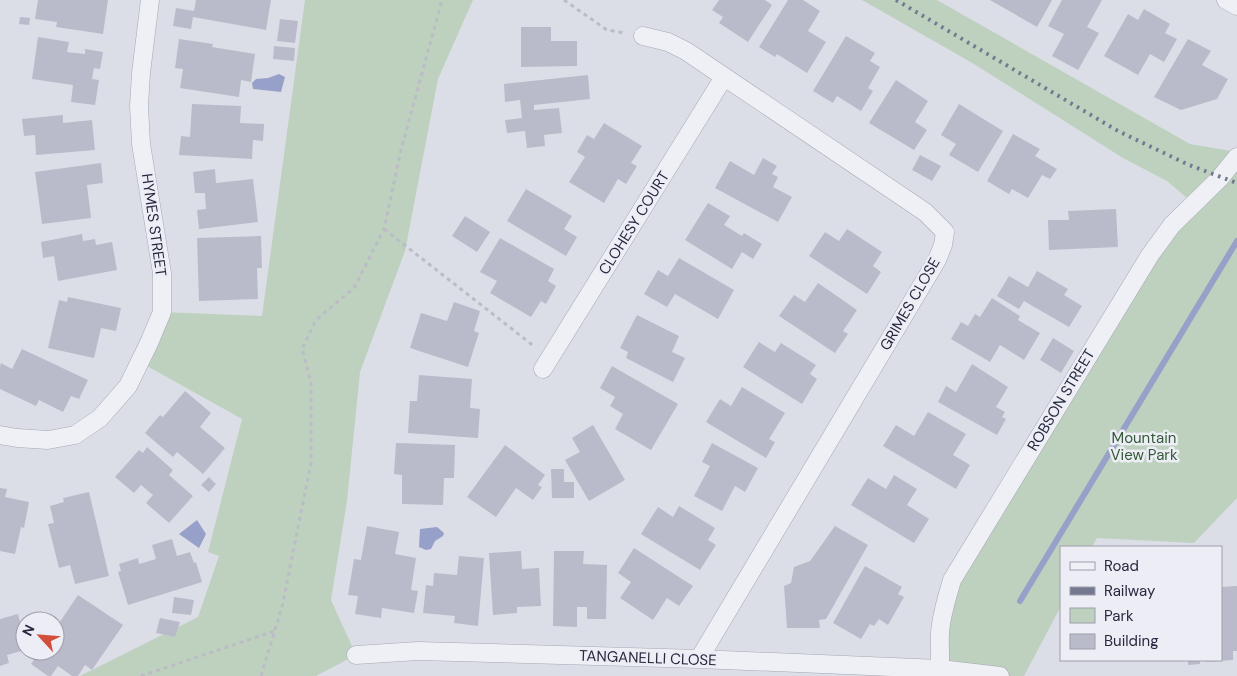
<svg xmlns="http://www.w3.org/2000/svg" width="1237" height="676" font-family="'DM Sans',sans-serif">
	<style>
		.green { fill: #bdd1be }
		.water { fill: #96a0c9 }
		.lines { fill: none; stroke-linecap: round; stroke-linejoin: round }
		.stream { stroke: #96a0c9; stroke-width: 6 }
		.building { fill: #b9bbca }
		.street-casing { stroke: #a5a7b4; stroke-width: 19 }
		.path { stroke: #bbbcc5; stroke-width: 3; stroke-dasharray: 4 4; stroke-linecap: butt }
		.street { stroke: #eff0f5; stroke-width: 18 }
		.rail { stroke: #757891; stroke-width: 4; stroke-dasharray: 2.5 5; stroke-linecap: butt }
		.labels { text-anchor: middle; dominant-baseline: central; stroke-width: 5; stroke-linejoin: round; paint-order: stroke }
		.street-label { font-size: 15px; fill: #26283e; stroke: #ecedf5 }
		.park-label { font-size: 15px; fill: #325a36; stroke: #ecedf5 }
	</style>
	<rect width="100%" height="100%" fill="#dcdee7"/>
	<path class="green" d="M305,0h168l-35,79 -33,172 -45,121 -13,129 -16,99 25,55 -40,21h-236l118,-59 21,-61 -11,-4 34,-133 -102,-57 22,-50 100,4z
		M862,0h75l253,144 47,8v346l-43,45 -97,-5 -5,9h-31v59l-37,70h-27l-57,-7 11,-86 221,-358 22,-21 -27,-23 -44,-23 -149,-94z"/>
	<path class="water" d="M279,74l6,3 -4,15 -28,-3 -1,-6 4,-4 12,-1z
		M197,520l9,14 -7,14 -20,-14z
		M437,527l7,6 -1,3 -8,5 -4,8 -5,1 -7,-3 1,-18z"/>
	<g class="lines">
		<path class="stream" d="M1020,601l217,-360"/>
	</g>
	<path class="building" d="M38,0h70l-5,34 -47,-7 1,-5 -22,-3z
		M196,0h75l-5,30 -73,-13 -2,12 -18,-3 3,-18 18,3z
		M719,0h46l7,5 -24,37 -29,-19 4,-6 -11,-7z
		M788,0h15l17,11 -12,20 18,11 -19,31 -30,-19 -2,3 -16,-10z
		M990,0h62l-15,27z
		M1062,0h40l-15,27 12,6 -21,37 -26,-14 12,-22 -16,-8z
		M1144,9l26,15 -5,9 12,6 -13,23 -14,-8 -12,21 -34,-19 24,-42 10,6z
		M20,17l10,1 -1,7 -10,-1z
		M280,19l18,2 -3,22 -18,-2z
		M521,27h30v14h26v25l-56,1z
		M846,36l29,17 -5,8 10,6 -12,21 5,3 -12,20 -24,-15 -4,7 -20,-12z
		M38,37l31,5 -2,10 18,2v-5l18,3 -3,17 -6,-1 -2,11 7,1 -4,25 -24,-3 2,-17 -41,-6z
		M179,39l34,5 -1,3 43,7 -4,28 -10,-2 -2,17 -59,-9 3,-19 -8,-1z
		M1188,39l23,12 -9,14 26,14 -11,20 -36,11 -27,-13z
		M274,46l21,2 -1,13 -21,-2z
		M588,75l2,24 -56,6v5l25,-2 3,25 -18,2 1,11 -18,2 -2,-17 -18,2 -2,-13 17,-2 -2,-18 -15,2 -1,-18z
		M896,80l32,21 -13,21 12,8 -13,20 -45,-27z
		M192,104l49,2 -1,17 24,1 -1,17 -10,-1 -1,19 -73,-4 2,-19 9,1z
		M959,104l44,27 -25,41 -29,-17 7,-11 -15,-9z
		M63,115v8l29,-3 3,30 -59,5 -1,-20 -11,1 -2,-17z
		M604,123l38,23 -11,17 6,3 -11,18 -8,-5 -14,24 -35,-21 16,-25 -8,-5 10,-17 7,4z
		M1013,134l27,15 -5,7 22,13 -7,10 -8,-4 -14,23 -16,-9 -3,5 -22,-13z
		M920,155l21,11 -9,15 -20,-11z
		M763,158l14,8 -5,8 6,3 -5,10 19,10 -14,25 -63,-34 15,-27 24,14z
		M101,163l2,20 -16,2 4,33 -49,6 -7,-52z
		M215,169l1,14 37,-4 5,43 -59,7 -2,-19 9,-1 -1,-16h-10l-2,-21z
		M526,189l46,27 -8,13 13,8 -11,19 -59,-35z
		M708,203l22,13 -6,9 18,11 2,-3 18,11 -9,15 -11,-7 -10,17 -47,-29z
		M1116,209l2,38 -69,3 -1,-30h21l-1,-9z
		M465,216l25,16 -13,20 -25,-16z
		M847,229l35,23 -9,14 8,6 -14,22 -58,-38 16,-24 14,9z
		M82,234l1,7 12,-2 1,6 16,-3 5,28 -59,11 -4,-25 -11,2 -2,-16z
		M261,236l1,32h-5l1,31 -59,2 -2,-63z
		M500,238l54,31 -6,12 8,5 -10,18 -5,-3 -10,16 -41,-24 7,-12 -17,-9z
		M679,258l55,32 -16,29 -43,-25 -8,13 -23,-13 14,-24 10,6z
		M1037,271l31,18 -4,6 18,11 -13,21 -45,-26 -5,8 -22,-13 12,-20 19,11z
		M818,283l39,27 -14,21 5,3 -13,19 -56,-37 15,-21 11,7z
		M68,297l53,11 -5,23 -15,-3 -7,30 -46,-10 11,-48 8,2z
		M992,298l28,18 -2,4 22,13 -16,27 -24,-15 -10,17 -39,-23 10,-17 7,4 7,-12 5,3z
		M454,302l26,9 -6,20 5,2 -11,34 -58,-19 11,-35 26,8z
		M637,315l42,21 -7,16 13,6 -12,24 -47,-24 2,-6 -8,-4z
		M1053,338l21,13 -13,22 -21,-13z
		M759,342l16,10 6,-9 35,22 -6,9 7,5 -15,25 -59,-37z
		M22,349l66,31 -9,19 -8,-3 -8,16 -24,-12 -3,6 -36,-17v-23l1,-3 11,6z
		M972,364l36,23 -12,20 9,5 -3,5 4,2 -9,16 -59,-33 8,-16 10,6z
		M612,366l66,38 -27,46 -36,-21 8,-15 -13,-8 5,-9 -15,-9z
		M419,375l53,4 -2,29 10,1 -2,29 -70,-5 2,-32h7z
		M742,387l43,26 -16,26 6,3 -9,16 -60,-36 14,-23 11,7z
		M185,391l26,22 -11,14 25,21 -22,26 -26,-22 -4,5 -28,-24 15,-18 3,2z
		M928,412l38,22 -13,21 17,10 -14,24 -73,-43 13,-21 18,11z
		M593,425l32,55 -36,21 -24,-41 15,-8 -8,-14z
		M396,443l59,2 -1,33h-10l-1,27 -41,-1v-29l-8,-1z
		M712,443l46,25 -13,24 -10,-6 -13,25 -28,-15 16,-30 -8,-4z
		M505,445l40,30 -7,10 4,2 -9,13 -17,-12 -20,29 -29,-20z
		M147,447l26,23 -4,5 24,21 -24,27 -23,-20 7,-8 -12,-10 -7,8 -19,-16 24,-27 4,3z
		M551,469h13v13h10v16h-22z
		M894,475l23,14 -10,16 22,14 -15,24 -63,-38 17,-27 18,11z
		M209,477l7,7 -7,8 -8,-7z
		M0,488l7,1 -2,8 24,5 -5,26 -3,-1 -6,27 -15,-3z
		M89,492l20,84 -34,8 -5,-19 -11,3 -11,-44 6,-1 -4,-17 14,-4 -1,-4z
		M679,506l36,22 -7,12 8,5 -16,25 -59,-36 17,-27 15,10z
		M367,526l32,6 -4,22 21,4 -5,32 7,1 -4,22 -32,-5 -1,10 -26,-4 3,-18 -10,-1 6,-36 7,1z
		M835,526l33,19 -42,74 -7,1 1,8h-33l-3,-42 7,-3 3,-16 16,-6z
		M172,539l5,17 13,-4 4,11 2,-1 6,20 -74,23 -10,-33 3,-1 -2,-7 19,-6 1,6 17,-5 -4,-14z
		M634,548l59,38 -14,20 -12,-8 -14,22 -33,-22 11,-16 -13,-9z
		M521,551l1,18 17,-1 2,38 -24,1v6l-24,2 -4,-62z
		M554,551h30l-1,13 24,1 -1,54h-19v-12h-10v20l-24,-1z
		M459,556l25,2 -6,68 -24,-3 1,-7 -32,-3 3,-28 7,1 1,-13 23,2z
		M865,566l37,21 -4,7 6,3 -16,28 -9,-6 -5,7 -4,-2 -9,15 -28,-16z
		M1237,586v65h-4v9l-27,2v-2h15v-73z
		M78,595l45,30 -31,45 -7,-5 -7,11h-6l-14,-10 -7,10h-3l-17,-12 9,-13h15v-22z
		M174,597l20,3 -3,15 -19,-2z
		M18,614l7,26v10l-18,5 2,8 -9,3v-47z
		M160,618l20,4 -5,15 -19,-4z
		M1188,660h12v4l-12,1z"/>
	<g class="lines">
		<defs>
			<path id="street" d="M1226,0l11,6
				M643,36l25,6 18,9 239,161 20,20 -2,13 -6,15 -238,399
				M543,369l181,-292
				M0,435l17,3 31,2 27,-5 25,-17 28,-32 21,-43 13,-31v-39l-21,-129 -2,-38 2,-33 9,-73
				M356,655l62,-4 281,8 241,10 60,7
				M938,676c4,-14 1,-28 2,-43 1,-18 7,-35 12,-53l198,-325 22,-30 48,-47 17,-21"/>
		</defs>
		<use href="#street" class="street-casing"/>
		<path class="path" d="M564,0l43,30 18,3
			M384,229l151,118
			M141,676l134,-45
			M261,676l21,-69 29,-144v-81l-9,-33 14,-29 38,-32 30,-59 17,-79 41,-150"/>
		<use href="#street" class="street"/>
		<path class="rail" d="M896,0l222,131 71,34 48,18"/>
	</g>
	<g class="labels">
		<g class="street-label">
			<text transform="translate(634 223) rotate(-58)">CLOHESY COURT</text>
			<text transform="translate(154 225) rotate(82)">HYMES STREET</text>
			<text transform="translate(910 304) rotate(-60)">GRIMES CLOSE</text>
			<text transform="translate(1061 400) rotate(-59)">ROBSON STREET</text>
			<text transform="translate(648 658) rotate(2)">TANGANELLI CLOSE</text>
		</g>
		<g class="park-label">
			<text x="1144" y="438">Mountain<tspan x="1144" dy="17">View Park</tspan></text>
		</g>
	</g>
	<rect x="1060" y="546" width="162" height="115" fill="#ecedf5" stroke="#9d9eac"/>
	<rect x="1070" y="562" width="25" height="8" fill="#eff0f5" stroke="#9d9eac"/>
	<text x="1104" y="571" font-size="15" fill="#26283e">Road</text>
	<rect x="1070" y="587" width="25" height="8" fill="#757891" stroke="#9d9eac"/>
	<text x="1104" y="596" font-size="15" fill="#26283e">Railway</text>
	<rect x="1070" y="608" width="25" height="15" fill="#bdd1be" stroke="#9d9eac"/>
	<text x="1104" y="621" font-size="15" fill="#26283e">Park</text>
	<rect x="1070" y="634" width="25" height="15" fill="#b9bbca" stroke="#9d9eac"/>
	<text x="1104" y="646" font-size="15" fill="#26283e">Building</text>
	<g transform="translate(40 636) rotate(296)"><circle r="24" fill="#ecedf5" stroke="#9d9eac"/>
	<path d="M0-4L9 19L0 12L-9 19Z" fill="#d24f3c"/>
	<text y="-8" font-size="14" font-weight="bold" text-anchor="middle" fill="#26283e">N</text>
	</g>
</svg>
